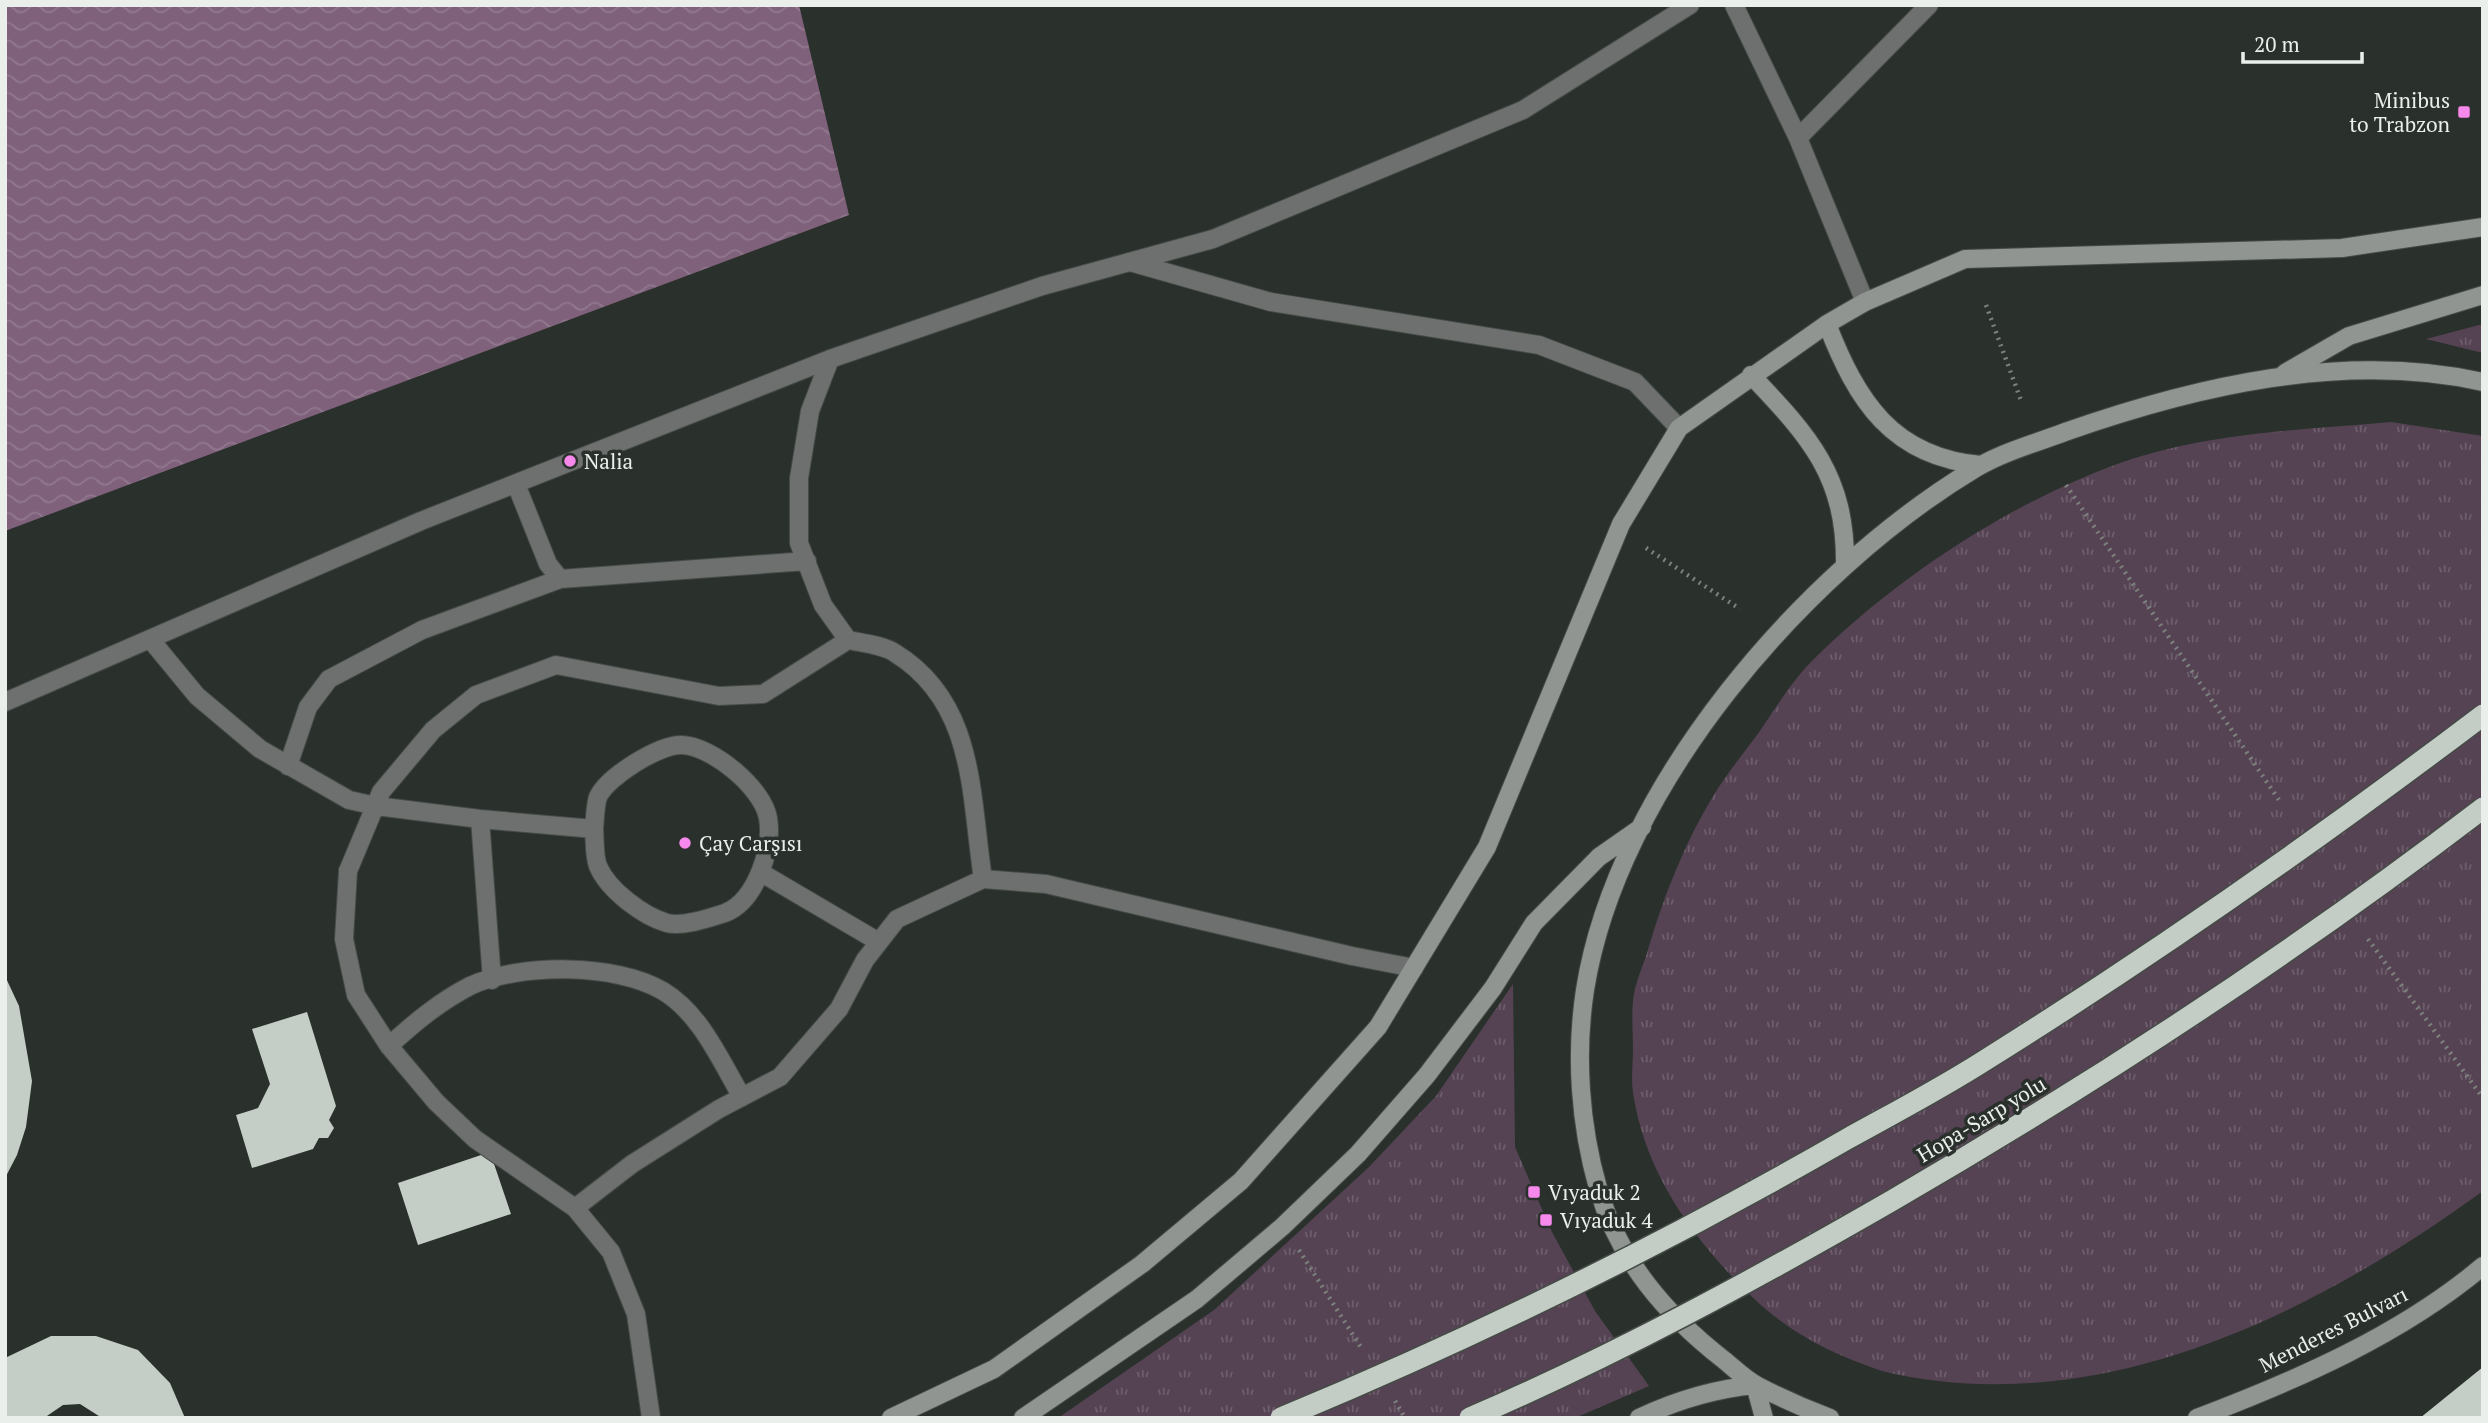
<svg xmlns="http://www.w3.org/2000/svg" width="2488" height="1423" font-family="'PT Serif',serif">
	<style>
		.grass { fill: url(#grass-tufts) }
		.water { fill: url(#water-waves) }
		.building { fill: #c5cdc7 }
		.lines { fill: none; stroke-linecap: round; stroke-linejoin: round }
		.lane-casing { stroke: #454b46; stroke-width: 20 }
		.street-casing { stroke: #454b46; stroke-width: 20 }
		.secondary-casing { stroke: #454b46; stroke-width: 20 }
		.path { stroke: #7c817d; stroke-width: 4.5; stroke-dasharray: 2 5; stroke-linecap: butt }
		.lane { stroke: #6d706e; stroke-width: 18 }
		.street { stroke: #6d706e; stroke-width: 18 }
		.secondary { stroke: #909591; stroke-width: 18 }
		.highway-bridge-casing { stroke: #454b46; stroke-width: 24; stroke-linecap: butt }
		.highway-bridge { stroke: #c4ccc6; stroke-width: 21 }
		.poi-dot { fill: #f788ec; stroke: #2a302b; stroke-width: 2.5 }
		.labels { text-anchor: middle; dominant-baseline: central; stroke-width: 7; stroke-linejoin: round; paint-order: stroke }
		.poi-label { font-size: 21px; fill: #ebefec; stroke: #2a302b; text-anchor: start }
		.street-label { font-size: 21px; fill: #ebefec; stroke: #2a302b }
	</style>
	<defs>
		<pattern id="grass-tufts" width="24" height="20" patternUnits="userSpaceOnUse" patternTransform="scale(1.75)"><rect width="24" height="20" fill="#554353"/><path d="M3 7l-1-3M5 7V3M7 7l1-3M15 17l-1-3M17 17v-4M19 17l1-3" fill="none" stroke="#6e5e6c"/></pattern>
		<pattern id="water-waves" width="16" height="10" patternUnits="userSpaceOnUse" patternTransform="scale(1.75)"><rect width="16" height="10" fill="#7f617b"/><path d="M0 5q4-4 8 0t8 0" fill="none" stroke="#91788e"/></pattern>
	</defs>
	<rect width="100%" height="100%" fill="#2a302b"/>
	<path class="grass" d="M2483,323v30l-57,-14 57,-15z
		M2391,422l92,14v755c-169,123 -386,232 -601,180 -55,-19 -97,-40 -139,-83 -54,-55 -98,-117 -110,-195 -2,-14 0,-30 0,-44 0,-18 -2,-37 1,-55 2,-13 9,-28 13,-41 16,-55 38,-112 68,-160 14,-22 30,-42 45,-62 16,-24 32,-50 52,-70 81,-81 193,-155 300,-195 87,-33 188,-36 279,-44z
		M1513,984l2,163 37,85 43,79 54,75 -74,32h-517l156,-108 155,-143 67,-71z"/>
	<path class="water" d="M5,5h794l50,210 -844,316z"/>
	<path class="building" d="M5,976l14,30 13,75 -6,46 -9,28 -12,23z
		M307,1012l29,94 -7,14 5,8 -6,10h-9l-6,11 -61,19 -16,-53 22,-7 12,-24 -18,-55z
		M490,1152l21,62 -93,31 -20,-62z
		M51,1336h45l42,14 32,33 15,35h-83l-22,-14 -17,1 -19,13h-39v-60z
		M2483,1367v51h-63z"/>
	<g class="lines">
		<defs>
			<path id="lane" d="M1734,5l64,133 67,164
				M1798,138l131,-133
				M1130,262l141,40 268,43 96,37 44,46
				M348,871l-4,68 12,56 33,51 47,56 39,37 100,69 36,44 25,62 15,104
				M575,1208l57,-44 87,-55 61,-32 59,-68 26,-49 32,-41 86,-40 63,5 306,72 62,12"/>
			<path id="street" d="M830,359l-20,52 -11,67v65l24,62 25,35
				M516,484l32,80 12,15
				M150,639l47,57 63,53 89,51 27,6 104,13 114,10c1,-9 1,-23 4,-32 10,-21 62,-53 84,-52 30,1 81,43 86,73 3,17 -1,36 -7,52 -7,18 -18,36 -36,43 -16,5 -42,14 -58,10 -24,-7 -59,-33 -69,-57 -4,-10 -3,-26 -4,-37
				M5,702l416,-181 409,-162 212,-73 171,-47 310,-129 167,-105
				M288,766l20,-59 21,-28 93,-49 138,-51 247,-18
				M480,819l12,161
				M348,871l33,-79 52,-62 43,-35 80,-30 163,31 44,-2 85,-54c14,3 35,5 47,13 81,50 75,142 88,226
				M760,872l119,70
				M389,1046c25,-23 50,-44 81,-60 49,-23 146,-23 193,5 38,23 57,69 79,106"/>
			<path id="secondary" d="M1827,324c30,77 65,133 154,141
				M2285,373l64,-37 134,-41
				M1751,375c59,62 95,101 94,190
				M1755,1385l9,33
				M891,1418l103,-49 148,-105 99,-83 137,-154 109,-180 134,-323 58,-96 148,-104 38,-22 100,-43 377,-11 141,-21
				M1023,1418l174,-119 85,-72 76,-73 69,-79 66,-87 41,-65 65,-66 43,-30
				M1639,1418c38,-18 75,-29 116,-33
				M1830,1418c-24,-9 -49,-20 -72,-32 -12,-6 -23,-17 -34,-26 -59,-46 -105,-100 -126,-172 -18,-63 -23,-133 -13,-198 32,-203 219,-419 391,-522 27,-16 60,-25 89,-36 131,-46 280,-81 418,-50
				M2197,1418c100,-38 204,-83 286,-152"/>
		</defs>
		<use href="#lane" class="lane-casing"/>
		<use href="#street" class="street-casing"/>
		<use href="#secondary" class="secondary-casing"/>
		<path class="path" d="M1986,305l36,98
			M2066,485l215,318
			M1646,548l94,61
			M2368,939l115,159
			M1299,1250l63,99
			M1395,1401l10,17"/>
		<use href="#lane" class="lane"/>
		<use href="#street" class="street"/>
		<use href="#secondary" class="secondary"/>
		<defs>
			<path id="highway-bridge" d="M1281,1418c195,-81 384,-174 566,-279 47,-26 95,-51 140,-80 171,-107 335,-222 496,-344
				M1470,1418c146,-63 286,-139 423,-218 205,-119 402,-248 590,-392"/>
		</defs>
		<use href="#highway-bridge" class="highway-bridge-casing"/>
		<use href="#highway-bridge" class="highway-bridge"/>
	</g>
	<g class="poi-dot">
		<rect x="2457" y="105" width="14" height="14" rx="3.5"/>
		<circle cx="570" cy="461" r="7"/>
		<circle cx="685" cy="843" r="7"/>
		<rect x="1527" y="1185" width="14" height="14" rx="3.5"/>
		<rect x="1539" y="1213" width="14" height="14" rx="3.5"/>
	</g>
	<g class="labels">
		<g class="poi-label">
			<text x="2450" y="100" text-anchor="end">Minibus<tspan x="2450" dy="24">to Trabzon</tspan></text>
			<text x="584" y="461">Nalia</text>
			<text x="699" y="843">Çay Carşısı</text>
			<text x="1548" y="1192">Vıyaduk 2</text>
			<text x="1560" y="1220">Vıyaduk 4</text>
		</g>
		<g class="street-label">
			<text transform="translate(1981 1119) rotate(-31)">Hopa-Sarp yolu</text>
			<text transform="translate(2333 1329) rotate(-27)">Menderes Bulvarı</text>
		</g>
	</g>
	<rect width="2488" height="1423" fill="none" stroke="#ebefec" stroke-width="14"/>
	<path d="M2243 52v10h119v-10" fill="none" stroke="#ebefec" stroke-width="3.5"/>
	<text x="2254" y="52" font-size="21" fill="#ebefec" stroke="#2a302b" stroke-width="5" paint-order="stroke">20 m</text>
</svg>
